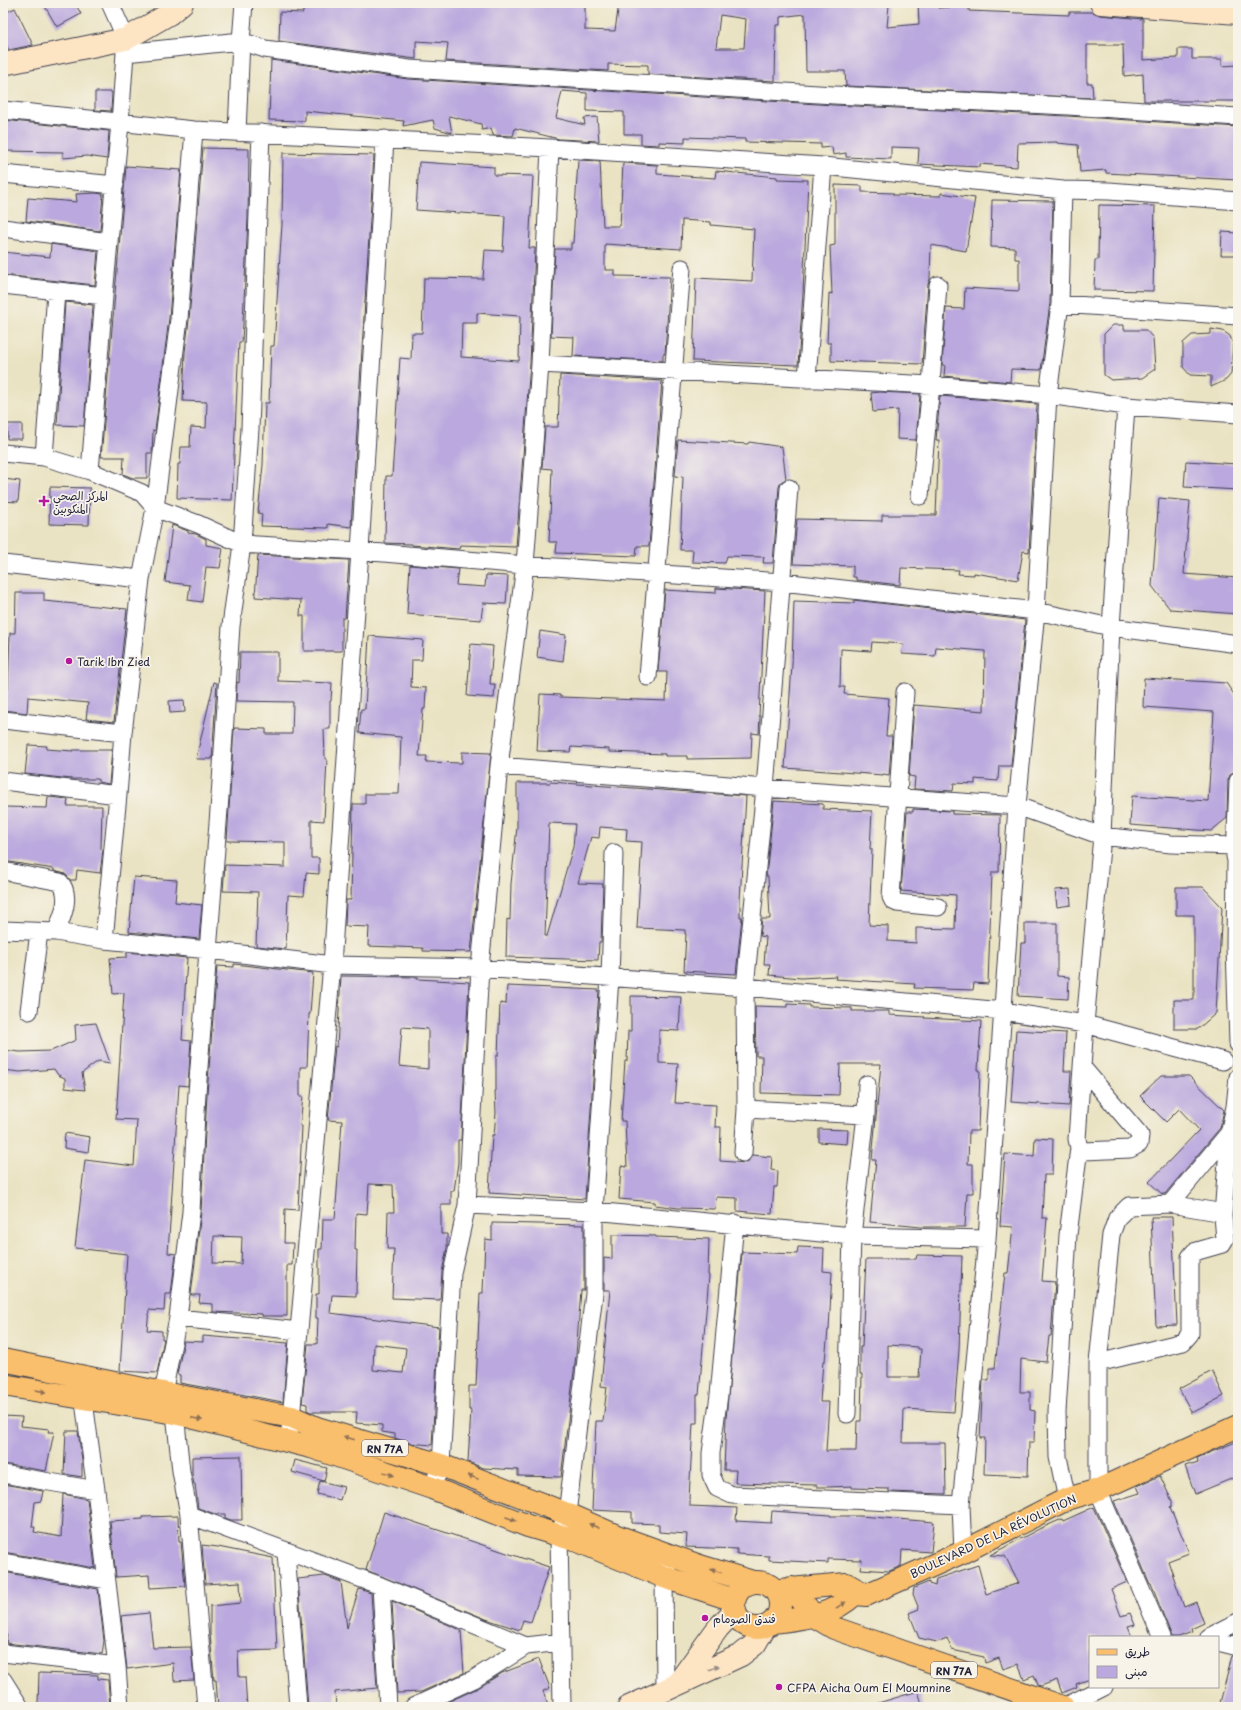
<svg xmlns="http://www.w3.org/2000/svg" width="1241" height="1710" font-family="'Playpen Sans','Playpen Sans Arabic',sans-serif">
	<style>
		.building { fill: #baa8de; fill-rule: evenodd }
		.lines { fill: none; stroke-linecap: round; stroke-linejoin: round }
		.street-casing { stroke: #403f4f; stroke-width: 19 }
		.secondary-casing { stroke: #403f4f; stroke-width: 24 }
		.primary-casing { stroke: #403f4f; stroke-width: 24 }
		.street { stroke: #fff; stroke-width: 17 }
		.secondary { stroke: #fde5c4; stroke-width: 22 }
		.primary { stroke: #f9bf6c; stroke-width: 22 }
		.oneway { fill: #8e7054 }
		.oneway2 { fill: #9a8d86 }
		.poi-dot { fill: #b5179e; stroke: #f7f3e8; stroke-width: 1.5 }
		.labels { text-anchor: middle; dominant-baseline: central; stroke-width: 3.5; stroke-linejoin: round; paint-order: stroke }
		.shield { fill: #f7f3e8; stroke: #62616f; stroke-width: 1 }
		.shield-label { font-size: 10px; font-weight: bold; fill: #22223b }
		.poi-label { font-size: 11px; fill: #22223b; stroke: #f7f3e8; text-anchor: start }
		.street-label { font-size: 11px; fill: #22223b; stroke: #f7f3e8 }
	</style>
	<rect width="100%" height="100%" fill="#f7f3e8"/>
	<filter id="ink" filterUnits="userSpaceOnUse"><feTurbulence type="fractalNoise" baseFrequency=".025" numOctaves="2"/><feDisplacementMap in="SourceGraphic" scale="8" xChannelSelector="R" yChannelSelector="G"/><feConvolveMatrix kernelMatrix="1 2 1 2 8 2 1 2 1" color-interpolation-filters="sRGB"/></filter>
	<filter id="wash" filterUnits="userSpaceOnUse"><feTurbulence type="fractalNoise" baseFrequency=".012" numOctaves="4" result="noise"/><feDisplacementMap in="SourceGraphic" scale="16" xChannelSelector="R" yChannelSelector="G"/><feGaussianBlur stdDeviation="0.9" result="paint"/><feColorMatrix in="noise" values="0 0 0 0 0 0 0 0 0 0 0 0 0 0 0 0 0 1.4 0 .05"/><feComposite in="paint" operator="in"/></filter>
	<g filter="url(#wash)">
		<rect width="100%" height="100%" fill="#eae3c3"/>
		<g id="blocks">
			<path class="building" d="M43,3h32l6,11 -24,13z
				M303,3h282v27l30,1 4,-28h254l16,2 -2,22 32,-3 -1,-20 20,-1v5l31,-2v5l100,4v-3h24l7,3 43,4v41l35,-2v-9h14v10h30v7l16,-1v36h-94l-1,-27 -19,2 -1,-31h-36v38h5l1,15 -247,-12 -1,-15h-39l-1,-57 -25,3v8h-4l-1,56 -127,-7v-9l-40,-1v7l-162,-10 2,-18 -32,-2v18l-137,-18 1,-29 23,1zM720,15l26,4 -2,29h-28z
				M15,8l18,37 -24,5 -6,-11v-25z
				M271,60l137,19 426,26 233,11 171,11v53l-132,-7v-3l-26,2 -2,-27 -21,-2v-1l-39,1 -1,24 -37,-3v3l-62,-3 1,-16 -28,-1v12l-45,-2v-4l-13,2 -1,-8 -11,1v-4l-76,-2v-3l-60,-2v6l-26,-1v3l-18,-1v-10h-17v-22l-37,-1v-18l-25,-2 -6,27 29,7 -1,-7 13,-1 2,24 -40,-2 -44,-11 -2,8 -20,-1 -2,-7 -9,2 -1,-6 -32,-8 3,17 -17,-5 -2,-8 -30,6 1,-5 -99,-10v10l-36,-1z
				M95,92h17l-1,19 -16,-1z
				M3,120l106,11 -2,28 -20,-3 -24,2v-6l-60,-1z
				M203,148l46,1 -1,69 -6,124h-3l-7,158 -55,-2 1,-34h2l1,-17h9l1,-20 15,1 1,-26 -24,-1 2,-49 4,-32z
				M283,153l91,2 -23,372 -23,-3v4l-67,-2 1,-12 -4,-1 5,-48 2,-62h4l2,-57h3l8,-122z
				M578,160l22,1 3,65h17l3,-63 34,2v9l58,4 1,-7 61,6v2l31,1 -5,113 -5,72 -105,-4 3,-83 56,3 2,-52 -43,-4v-3l-29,-2 -1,29 -76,-5v26h10v6l55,1 -5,77h-2v7l-90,-5 1,-19 -23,-1 4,-87h16v-6h2z
				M419,162l75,5v8l39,1 -4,72h6l-5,115 -14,184 -56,-2 -1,4 -47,-4v-1l-27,-1 1,-67h6l8,-118 11,1 1,-26h10l2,-55 59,1 2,-29 18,1 2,-35 -89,-6zM477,313l43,3 -1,45 -58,-4 1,-34h15z
				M126,166l55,4 -12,148 -14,113 -2,-1 -1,23h-5v25h-14l-10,-4 1,-17h-23z
				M835,185l27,1v6l31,1v2l48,1v-3l34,5 -9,53 -35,-6 -1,34 -2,5 -6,80 -91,-3v-18h-4l2,-50 3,1 -2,-48 5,-1z
				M96,193l7,1 -3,37 -74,-10 2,-23 49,4 -1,-8z
				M992,200l61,1 -3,102 -9,67 -30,-1 -1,13 -66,-6 1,-11h-3l4,-57 18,1 1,-21 54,3v-32h-4v-11l-24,-1z
				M1099,205l56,1 -2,85 -59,-1 1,-30h3z
				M1222,232l16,1v22h-17z
				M51,244l47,7 -3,34 -92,-10v-23l47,5z
				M65,302l28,3 -9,121 -27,-1z
				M1113,325h11v5h22l7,8 2,31 -13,9 -31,2 -7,-5v-41z
				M1211,329l12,2 7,5 3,8 -2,30 -5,6 -15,7v-11l-21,-1 -7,-8v-24l9,-8 19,-1z
				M560,375l102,6 -13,165h-12l-1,10 -80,-3 1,-11h-8l3,-73 -10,-1 3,-41h13z
				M880,392l40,2 -4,46 -19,-1 1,-29 -25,2 -2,-19z
				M940,396l97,8 -8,148 -6,-1 -5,29 -44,-7v2l-16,-1 1,-4 -58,-2 -1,17 -44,-5v-3h-3v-11l-60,-2 4,-45 85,2v-6h54l3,-75h-3z
				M7,424h15v15h-15z
				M678,440l70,4 1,-2 33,5 4,32 -5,3 -2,5 -6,76h-10l1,-6 -37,-1 -2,7 -33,-1 1,-12h-13l3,-73 -8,-1z
				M1186,461l52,3v26l-54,-3z
				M3,479l17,2 -2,21 -15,-1z
				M50,487l40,1 -1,37 -40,-1z
				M1159,498l31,3 -6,73 54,4v36l-68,-5 -18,-23z
				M172,525l16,6v2l8,1 10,5v6l17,3 -3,20 -14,-1 -4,35 -14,-2 2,-15 -25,-3z
				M258,555l91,5 -4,58h-3v33h-38v-35h-4l1,-16 -46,-3z
				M410,565l48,4 -2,16 29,2 1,-12 22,1 -2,28 -23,-1 -2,17 -74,-6z
				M716,588l49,3 -6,125h1l-1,18 -7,-1 -1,25 -64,1v-3h-22v-2l-56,-2v-3l-38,-2 -1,5 -33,-1 3,-57 20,1v2l106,4 1,-29h-9l7,-82 51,3z
				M16,593h28v8l83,8 -13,113 -28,-3 2,-16 -60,-6 -1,16 -24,-3v-21h5l2,-56h5z
				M854,600l171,20 -14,146h-12l-1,15 -23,-2v5l-21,-1 -1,8 -39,-2 1,-12 -6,-1 5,-71 70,6 1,-60 -49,-4 -1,9 -33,-2 1,-10 -31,-2 -1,9 -30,-2 -1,38h5l-1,7 45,4 -3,38h6l-3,39 -6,-1v1l-98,-7 7,-103 2,-64 60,2z
				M540,631l26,4 -3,26 -26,-4z
				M369,636l54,4 -1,20h-10l-1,27 15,1 -1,21h-2l-4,47h8l-1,6 36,1v-11l29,1 -20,199 -48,-1v-3l-55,-2 1,-19 -24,-1 1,-26h5l2,-96h12v-10h34l2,-57 -42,-4 2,-24h4z
				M471,644l22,2 -3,38h5l-1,14 -27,-2z
				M240,652h38v29l54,2 -1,18h-1v28h-6l1,30h2l-3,62 -13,-1v38h8v16l-13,-1 -2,23 -16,-1 -2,54 -30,-3 2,-54 -35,-1 2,-26 60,2v-25l-58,-1 7,-113 32,1v5h26l1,-32 -57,-1 1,-19 2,1z
				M1144,678l82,5 12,17 -1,71 -7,4 -2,5 -1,38 -16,13 -81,-6 2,-29 76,5 6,-89 -71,-5z
				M214,682l3,1 -5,76h-16z
				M184,700l1,12 -15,1 -1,-12z
				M28,745l19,1 -1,3 27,2v-1h39l-3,34 -11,-2v-3h-26l-47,-5z
				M550,782l196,14 -6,104v17h2l-6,57 -52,-3 2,-37h-1v-4l-48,-2 5,-86 -16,-1 1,-12 -27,-2 -1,11 -8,-1 -13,46 25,1 -2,58h-2l-1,18 -92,-3 1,-38 3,1 1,-36 6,-57v-44h33zM549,823l26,1 -2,23 -26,89h-2z
				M48,797l20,2 -1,7h35l-1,43 2,1 -3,23 -23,-3 -1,10h-6l-5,-6 -11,-3v-2l-51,-8v-54l44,1z
				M774,801l49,3v5l49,2 -2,38h2l-3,76 19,1v15l28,2v-15l39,1 1,-34 -55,-4 6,-79h6v-3l39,2v3l48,1 -1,57h-7l-4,112 -14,-1 -1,7 -59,-2 1,-4 -80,-5 1,-3 -35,2 -32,-3 1,-11h-6l2,-27 -6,-1 2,-17h8l-2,-43h-2z
				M134,877l43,3 -2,22 27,3 -3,34 -70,-7z
				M1176,887h27l19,20 -6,106 -18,16h-24v-29h20v-85h-18z
				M1070,889l1,16 -14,2 -2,-17z
				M1025,923h32v53l12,1 -1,22 -50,-3 3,-53h4z
				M127,952l60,6 -5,82 9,1 -3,45 -9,-1 -11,168 8,1 -5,40h-6l-1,17 -15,-1 -2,20 15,1v8h2l-7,34 -37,-2 7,-117 -52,-6 10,-88 49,6 3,-46 -21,-1 8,-126 -11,1 -3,-36 17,-1z
				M234,964l79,9 -3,41h-1l-2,53h-7v29h3l-3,30h2l-4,84 -13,-1 -1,34h9l-1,22h-5v51h-25v-2l-49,-2v-8l-14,-1 1,-8h-9l10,-83 6,-118 10,-128 17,1zM214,1236l28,1 -1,27 -28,-1z
				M341,976l77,1v2l51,3 -8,158h-3v23l-4,28h-3v14h-10v29h6v14l-5,24 -2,28 -48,-2 2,-49h-7l1,-37h6l-1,-27 -24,-1 -2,30 -11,-1 -1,37h2l-1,46 -24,-1 -2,18 109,14 -7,118 -23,-2 -14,-5v-4l-13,-2v-7l-26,-2 1,-11h-46l-4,-2v-6l-5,-1 6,-59h9l1,-26h-2v-24h3v-45h3l1,-30h12l7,-98 -14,-1 7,-74 2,1zM402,1027l26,2v40l-29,-3zM374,1344l32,4 -3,25 -30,-3z
				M507,986l92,4 -14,209 -96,-6 3,-58h2l2,-22 -1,-22h1v-35h2l2,-53 6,1z
				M631,996l50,1 -2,34 -20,-1v33l19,1 -3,39 41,2 -1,22h6l-1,34 27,2 5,-8 20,2 -1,13 7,1 -1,16h-3l-2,27 -35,-3v-13l-21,-1 -1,12 -37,-1 -23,-3v-3l-36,-3 2,-33 6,1 -2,-46h-4l4,-60h2l1,-30h3z
				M787,1004l22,1v2l43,1v3h37v4l36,2 -1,1 57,3 -3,49h2l-2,61h-9l-1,33h5v29h-6l-2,34h-44l-51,-5 6,-62h-4l9,-96h-41l-1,31 -78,-2 1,-37h-6l-1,-50 32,1z
				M96,1023l14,40 -12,-2 -16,12 3,17 -20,-2v-10l-7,-3 -4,-6 -34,3 -17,-2v-20l17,2 31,-1 25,-11 -1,-15z
				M1016,1030l50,3 -2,38h7l-2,35 -58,-4z
				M1161,1076h28l35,34 -4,18 -55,66h-3l-13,-12 50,-52 -20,-21 -13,13 -26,-26z
				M819,1129l29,1 -1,14 -28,-2z
				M65,1133l25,4 -2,15 -24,-4z
				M1035,1138l18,1 -1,36h-8l-2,43h5l-5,63 13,1 -4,54h-2l-3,26 -25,-3 -1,33h10v18l5,1 -1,31h-5l-1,34 -44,-2 1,-36h-5l3,-58h6v-12h6l10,-95h3l5,-46 -13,-1 5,-72 29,2z
				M1151,1217h21l5,108 -21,1z
				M492,1223l92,2v65h-3l-5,65 -15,122 -43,-1v-6l-34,-2 -16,-6 3,-52h-2v-24h7l4,-93h3l2,-54 7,1z
				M612,1235l44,1v1l53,2 -1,36h1l-10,120h-2v28h-4l-4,76h1v7l47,2 -1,13 35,2 1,-12 58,4v1h30l74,6 -3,30 -29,-2 -1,16 -12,5 -28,-2 1,-9 -34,-1v4l-59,-3v-4l-32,-2v-5l-51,-2 1,-13 -28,-2v-8l-27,-1v-11l-40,-2 4,-89h7l4,-34 -6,-1 9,-96h-6v-32l8,1z
				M798,1247l26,1 -1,23 9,1 -3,58h-1l-3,31h-2l-3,41h9l-3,49h30l1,-30h4l1,-47h-2v-27h2l4,-88h50l1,-4 45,1 -3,94 -5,62 -50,-3 -1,34h42l1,51 -57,-2v-3l-37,-1v-2l-23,1h-12v-2l-82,-2 1,-13h-12l2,-52 16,-166 55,2zM888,1345l30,2v2h3l-2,28h-31z
				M203,1336l85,7 -5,59 -103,-19v-8l-3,-1 7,-33 19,1z
				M1212,1371l12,25 -32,17 -13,-24z
				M3,1416l19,1 -1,9 28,3 -1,3h6l-8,39 -43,-7z
				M66,1431h12l4,29v17l-18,-3z
				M1238,1441v35l-43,18 -10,-28 13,-4 -1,-4z
				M241,1456l1,64h-11l-6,-2v-4h-10l-17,-6 -3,-24h-1l-2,-10v-17z
				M295,1460l32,8 -3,13 -32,-9z
				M1160,1476l12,25v5l-2,1 19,46 -21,8 16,46 12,-5 8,21 -13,6 1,3 -13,5h-7l-21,-53h-1l-36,-83 26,-8 -3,-7z
				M320,1481l24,6 -4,13 -23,-6z
				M3,1484l40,7 -2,10 -6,1 -3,25h3l-1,5 27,5 2,-43 24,5 8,69 -92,-16z
				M1094,1507l33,75 -16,7 10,27 9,-3 5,12 -7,2 4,10h-42v42l-14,5 1,3 -15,6 -5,-13 -16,6 -3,-1 -4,-10 -10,4 -6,-15 -15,5 -4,-11 -14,5 -1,-6 -32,-7 -5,-12 -10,4 -18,-4 -10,-25 10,-4 -6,-15 1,-6 15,-6v2l6,2 1,-7 42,-14 8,29 33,-11 -14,-27 -15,-1 49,-26 23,-10 1,2z
				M384,1512l165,55 -18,55 -8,-2 -3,10 -34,-11 -120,-49z
				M178,1516l1,26h2l4,44 -35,2 -1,-13 -33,2 -6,-56 33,-2v-2z
				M202,1545l16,2 55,11 4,92 -39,1 1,26h6l2,30h-29l-2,-27h-2l-4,-46v-28l31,-3 -1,-21 -35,2z
				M3,1572l95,17 6,52 -2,13 -96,-11 1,-8 -4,-1z
				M325,1576l16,6 6,46 12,-39 12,4 6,95 -42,4 1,15h-28l-10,-128z
				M392,1601l69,29 3,43 -43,19 -24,1z
				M149,1613l4,35 38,-1 3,33 -20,1 -1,-18 -46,6 -6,-53z
				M1232,1656l6,1v50h-19z
				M539,1659l11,29 -7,3 6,16h-112l41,-19 24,-15z
				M39,1673l59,2v4l10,1 2,27h-62v-3h-10z
				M918,1691l5,16h-47l-1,-3z"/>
		</g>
	</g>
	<g filter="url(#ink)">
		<use href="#blocks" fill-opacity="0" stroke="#403f4f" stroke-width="1"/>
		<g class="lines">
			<defs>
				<path id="street" d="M110,3l16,36
					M125,53l116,-12 24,8 144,20 425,26 234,11 170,11
					M3,110l191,20 356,18 273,18 240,24 46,1 129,10
					M237,132l4,-91 3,-38
					M3,174l112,11
					M3,228l106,14
					M3,285l101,11 -14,175
					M104,296l16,-173 5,-70 -2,-11
					M1060,304l178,12
					M540,364l391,21 117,10 78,11 112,8
					M807,379l16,-213
					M3,453l41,4 46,14 52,22 13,15 43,16 44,20 118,7 165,14 257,17 254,29 75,16 127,17
					M44,457l12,-165
					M920,496l11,-111 7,-100
					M3,564l138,15
					M648,677l34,-409
					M905,692l-14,205 2,4 4,2 41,4
					M3,720l120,13
					M499,766l266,22 252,18 85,30 69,8 64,2
					M3,781l115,14
					M1235,857l3,-76
					M1238,860h-2l-1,86 3,98
					M3,871l57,11c12,14 2,36 -4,50
					M3,930l53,2 48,8 105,10 123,15 148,3 265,19 258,24 82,13 138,37
					M104,940l14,-145 5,-62 18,-154 14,-71 24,-189 15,-189
					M29,1011l10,-79
					M1082,1067l58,68 -1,9 -9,5 -46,2 -5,-3 -2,-9 8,-115 17,-188 9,-209 15,-221
					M746,1109l120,6
					M743,1153l3,-44 -1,-122 20,-199 24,-300
					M1170,1204l59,-71 6,-26 3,-30
					M467,1205l127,6 258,25 135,3
					M1223,1216l6,-83
					M735,1223l-16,172 -8,58v22l6,13 15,7 229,10
					M178,1318l121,13
					M1098,1363l85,-21 7,-8v-77l4,-5 28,-8 3,-5 -2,-23 -5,-4 -48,-8 -41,2 -12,12 -6,17 -13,128v127l64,147
					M82,1387l14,103 21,176 3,41
					M847,1414l5,-178 14,-121 1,-31
					M289,1441l43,-476 28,-414 25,-412
					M3,1474l93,16
					M432,1488l9,-23 11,-192 15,-68 13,-237 19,-202 26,-201 15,-201 10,-216
					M1067,1499l-9,-42 -1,-45 11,-177 11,-87
					M189,1515l192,71 145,60 35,-4
					M286,1552l12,155
					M963,1552l-2,-47 26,-266 30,-433 19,-195 12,-216 12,-91 3,-114
					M3,1562l103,18
					M381,1586l7,121
					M1209,1637l29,-15
					M1218,1642l20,5
					M3,1653l114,13
					M3,1680l17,27
					M665,1690l-1,-113 3,-10
					M206,1707l-17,-192 -8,-44 -6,-58 -12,-20 15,-75 13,-106 6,-119 23,-296 11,-171 11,-82 8,-115 11,-296
					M413,1707l61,-28 52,-33
					M562,1707l-3,-173 8,-20 27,-220v-83l16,-233 4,-125
					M1064,1707l40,-20"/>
				<path id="secondary" d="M1101,3l137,10
					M3,64l123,-25 43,-25 13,-11
					M678,1683l40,-55 17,-18
					M629,1707l112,-52 14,-11 10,-17"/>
				<path id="primary" d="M3,1360l160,33 129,24 25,11 124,37 126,49 50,22 83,30 53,16
					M3,1385l172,28 136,34 121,41 96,38 50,15 86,36 70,23
					M734 1605a23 23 0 1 1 46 0a23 23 0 1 1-46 0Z
					M791,1588l23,28 20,12 229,79
					M779,1590l67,-6 20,11
					M866,1595l97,-43 104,-53 31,-9 140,-64
					M773,1622c32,-4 57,-5 82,-28l11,1"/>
			</defs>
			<use href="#street" class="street-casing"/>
			<use href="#secondary" class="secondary-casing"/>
			<use href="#primary" class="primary-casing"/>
			<use href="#street" class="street"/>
			<use href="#secondary" class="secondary"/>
			<use href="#primary" class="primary"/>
		</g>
		<defs><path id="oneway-solid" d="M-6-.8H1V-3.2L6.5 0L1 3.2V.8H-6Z"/></defs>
		<g class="oneway">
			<use href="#oneway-solid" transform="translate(41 1391) rotate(9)"/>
			<use href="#oneway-solid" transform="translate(197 1419) rotate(14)"/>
			<use href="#oneway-solid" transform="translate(349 1438) rotate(-163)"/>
			<use href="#oneway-solid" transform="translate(389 1474) rotate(19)"/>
			<use href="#oneway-solid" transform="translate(473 1477) rotate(-159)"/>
			<use href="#oneway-solid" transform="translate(511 1519) rotate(21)"/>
			<use href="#oneway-solid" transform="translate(594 1526) rotate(-156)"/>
			<use href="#oneway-solid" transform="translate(716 1571) rotate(-163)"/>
			<use href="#oneway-solid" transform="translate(841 1605) rotate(-32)"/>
		</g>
		<use class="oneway2" href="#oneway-solid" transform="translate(714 1668) rotate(-23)"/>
	</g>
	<g class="poi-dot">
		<path d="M42 495h4v4h4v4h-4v4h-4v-4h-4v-4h4z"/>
		<circle cx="69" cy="661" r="4"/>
		<circle cx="705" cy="1618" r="4"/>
		<circle cx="779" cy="1687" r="4"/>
	</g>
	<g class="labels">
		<g class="shield">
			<rect x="362" y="1440" width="46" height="16" rx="3"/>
			<rect x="931" y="1662" width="46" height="16" rx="3"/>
		</g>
		<g class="shield-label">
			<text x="385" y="1448">RN 77A</text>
			<text x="954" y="1670">RN 77A</text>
		</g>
		<g class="poi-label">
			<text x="53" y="495">المركز الصحي<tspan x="53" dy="13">المنكوبين</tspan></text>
			<text x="77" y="661">Tarik Ibn Zied</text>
			<text x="713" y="1618">فندق الصومام</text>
			<text x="787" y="1687">CFPA Aicha Oum El Moumnine</text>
		</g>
		<g class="street-label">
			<text transform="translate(993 1536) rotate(-25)">BOULEVARD DE LA RÉVOLUTION</text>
		</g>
	</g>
	<rect width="1241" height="1710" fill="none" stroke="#f7f3e8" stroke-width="16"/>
	<rect x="1089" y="1636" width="130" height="52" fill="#f7f3e8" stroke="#a29fa3"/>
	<rect x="1097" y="1649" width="20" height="6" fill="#f9bf6c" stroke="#a29fa3"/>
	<text x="1125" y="1656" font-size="12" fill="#22223b">طريق</text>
	<rect x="1097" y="1666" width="20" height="12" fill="#baa8de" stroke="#a29fa3"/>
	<text x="1125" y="1676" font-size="12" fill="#22223b">مبنى</text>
</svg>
